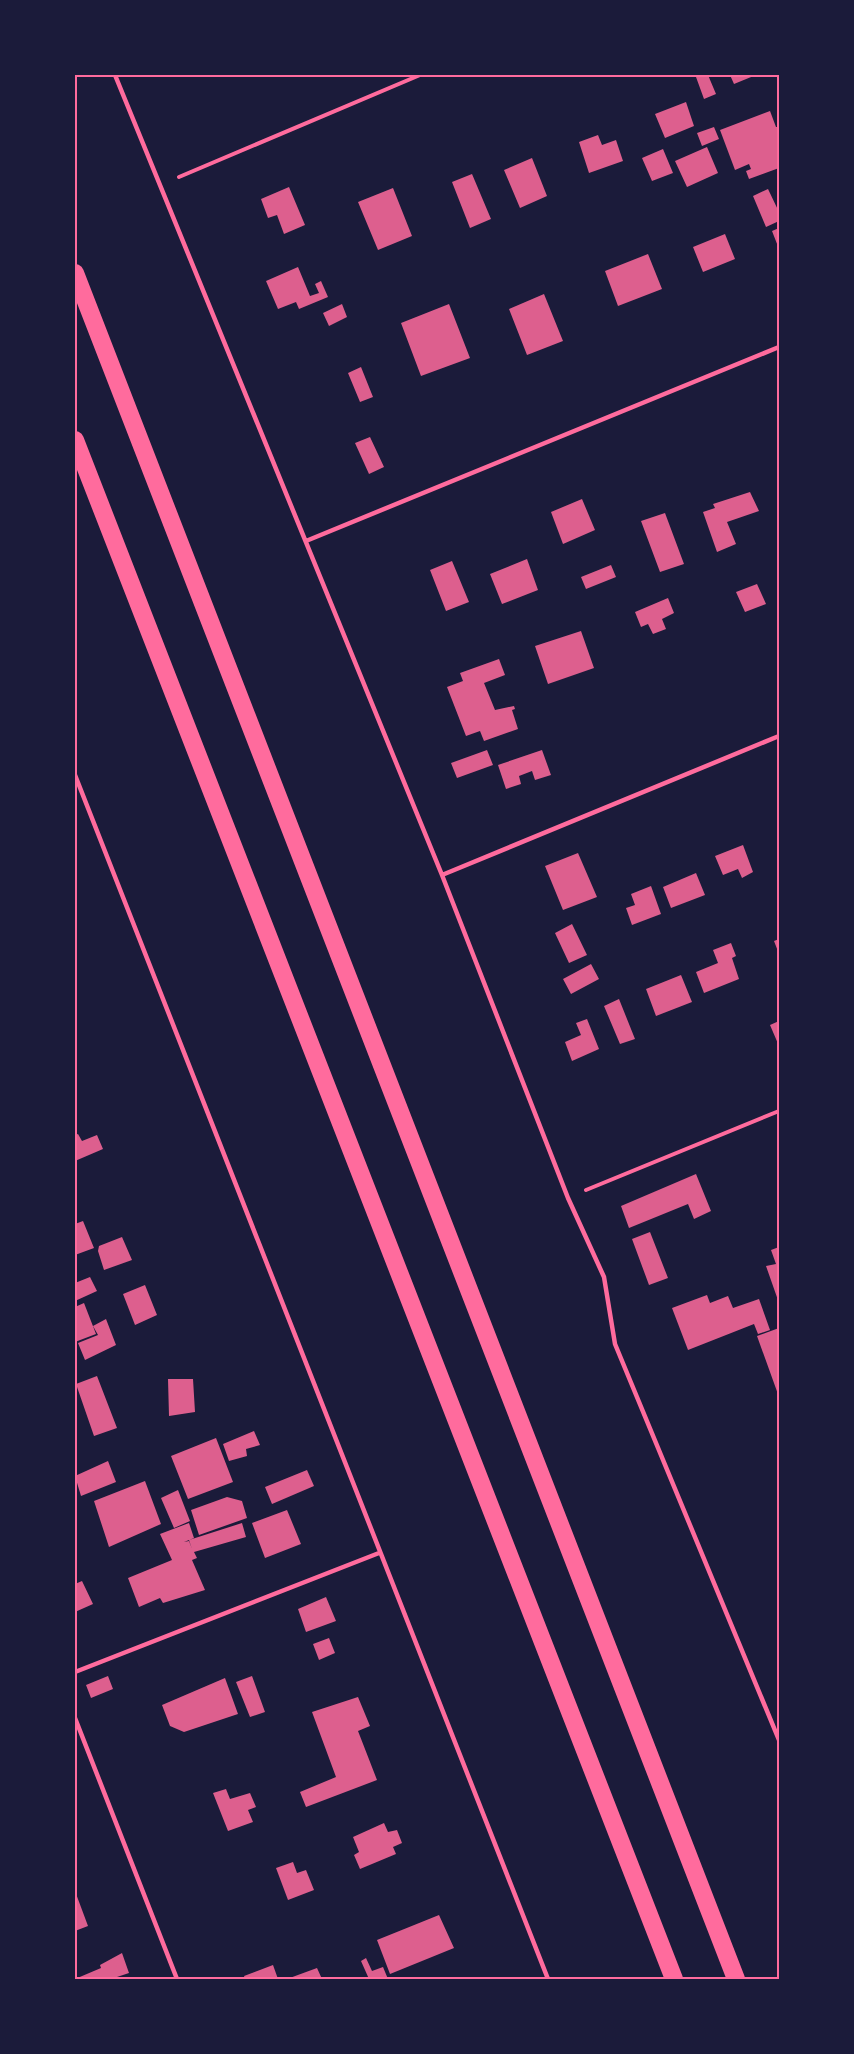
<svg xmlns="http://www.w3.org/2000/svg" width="854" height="2054" font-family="'Varela Round',sans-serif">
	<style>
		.building { fill: #dd5f8e }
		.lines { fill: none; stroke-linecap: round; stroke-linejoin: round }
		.path { stroke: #ff6b9d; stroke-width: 4 }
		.service { stroke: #ff6b9d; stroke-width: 4.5 }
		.motorway { stroke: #ff6b9d; stroke-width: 18 }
		.neatline { fill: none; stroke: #ff6b9d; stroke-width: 2 }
	</style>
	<rect width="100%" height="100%" fill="#1b1b3a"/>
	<path class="building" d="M702,75h6l8,19 -12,5 -8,-22z
		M730,75h26l-22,9z
		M686,102l8,24 -29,12 -10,-24z
		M770,111l6,16h3v41l-30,11 -3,-8 5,-2 -2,-5 -14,6 -15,-40z
		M714,127l5,12 -17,7 -5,-13z
		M598,135l4,10 14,-5 7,21 -34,12 -10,-31z
		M707,147l11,26 -31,14 -12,-26z
		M663,149l10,24 -21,8 -10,-23z
		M532,158l15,38 -27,12 -16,-38z
		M472,174l19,45 -21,9 -18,-46z
		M289,187l16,38 -21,9 -7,-19 -9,3 -7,-19z
		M393,188l19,48 -34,14 -20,-48z
		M768,189l11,23v9l-13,6 -13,-31z
		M779,228v21l-7,-18z
		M725,234l10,25 -32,13 -10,-25z
		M648,254l14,35 -44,17 -13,-35z
		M298,267l12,29 9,-3 -4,-9 6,-3 7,16 -29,12 -3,-7 -18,7 -12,-28z
		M544,294l19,47 -36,14 -18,-46z
		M342,304l5,13 -18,9 -6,-13z
		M449,304l21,54 -49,18 -20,-53z
		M361,367l12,30 -13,5 -12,-29z
		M370,437l14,30 -15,7 -14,-31z
		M750,492l9,19 -32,11 9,22 -19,8 -14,-40 12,-4 -2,-4z
		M582,499l13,31 -32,14 -12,-32z
		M665,513l19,51 -24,8 -19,-51z
		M527,559l11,31 -36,14 -12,-30z
		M452,561l17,41 -23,9 -16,-41z
		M611,565l5,12 -30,12 -5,-12z
		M757,584l9,20 -21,8 -9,-20z
		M668,598l6,15 -12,6 4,10 -13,5 -5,-10 -7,3 -6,-15z
		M581,631l13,37 -46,16 -13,-38z
		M499,659l6,16 -21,8 11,27 19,-4 1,3 -3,1 6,19 -34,12 -4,-10 -14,5 -19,-49 16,-6 -3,-8z
		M487,750l6,15 -36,13 -6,-15z
		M542,750l9,25 -16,5 -3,-9 -13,5 2,8 -15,5 -8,-24z
		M743,845l10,27 -11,6 -4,-9 -15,6 -8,-19z
		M578,853l19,44 -34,13 -18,-44z
		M696,873l9,22 -34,13 -8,-21z
		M651,886l10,28 -29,11 -6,-17 9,-3 -4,-11z
		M572,924l15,31 -18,8 -14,-30z
		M779,939v15l-5,-13z
		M731,943l5,13 -4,2 7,21 -35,14 -8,-21 22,-9 -5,-13z
		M591,964l8,15 -28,15 -8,-15z
		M681,975l11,27 -36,14 -10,-27z
		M619,999l16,40 -15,5 -16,-38z
		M587,1019l12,30 -27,12 -7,-19 16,-7 -5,-12z
		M779,1021v25l-9,-21z
		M78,1134l4,7 15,-6 6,14 -28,12v-26z
		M696,1174l15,37 -17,8 -6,-15 -59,24 -8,-22z
		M83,1221l11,27 -19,7v-31z
		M650,1232l18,46 -19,7 -17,-46z
		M122,1237l10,23 -28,10 -6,-19 1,-5z
		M779,1247v56l-13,-37 10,-2 -5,-14z
		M90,1277l7,14 -22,10v-18z
		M145,1285l12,30 -22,10 -12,-31z
		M707,1295l3,8 18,-7 5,12 26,-9 11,31 -12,4 -4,-10 -66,26 -16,-42z
		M84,1303l12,31 -21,8v-35z
		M106,1319l10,26 -31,15 -7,-17 20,-8 -5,-9z
		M779,1328v69l-22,-61z
		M97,1376l20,52 -23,8 -18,-52z
		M168,1379h25l2,33 -26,4z
		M254,1431l6,14 -14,4 1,7 -18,5 -6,-17z
		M216,1438l17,44 -45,17 -17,-43z
		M108,1461l8,21 -35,14 -6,-20z
		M307,1470l7,16 -42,18 -7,-17z
		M145,1481l16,43 -52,23 -15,-46z
		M178,1490l12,31 -16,7 -13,-30z
		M227,1497l15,4 5,17 -48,17 -8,-25z
		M287,1510l14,34 -36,14 -13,-35z
		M189,1523l5,15 -10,4 5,-1 3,8 -3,-9 53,-17 4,14 -52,15 3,6 -5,2 13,30 -42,13 -3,-5 -21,9 -11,-29 44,-18 -12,-26z
		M82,1581l11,23 -18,8v-28z
		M326,1597l10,24 -30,11 -8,-23z
		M329,1638l6,15 -16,7 -6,-16z
		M108,1676l5,13 -22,9 -5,-13z
		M252,1676l13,36 -15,5 -14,-35z
		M225,1678l13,36 -54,18 -14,-6 -8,-21z
		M358,1697l12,29 -12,5 19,49 -71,27 -6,-15 36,-15 -24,-65z
		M226,1789l4,10 20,-6 6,14 -8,3 5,12 -25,9 -15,-38z
		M384,1823l4,9 9,-2 5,13 -9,4 3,7 -36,15 -6,-14 5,-3 -6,-15z
		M293,1862l4,11 9,-3 8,20 -26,10 -12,-32z
		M75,1891l13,35 -13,5z
		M439,1915l15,33 -64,26 -13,-34z
		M122,1953l7,20 -18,6h-36l26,-11 -1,-3z
		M366,1958l6,13 11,-4 5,12h-19l-8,-18z
		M273,1965l5,14h-33l-1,-3z
		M317,1968l5,11h-35z"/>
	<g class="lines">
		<path class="path" d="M179,177l241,-102
			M586,1190l193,-79"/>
		<path class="service" d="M115,75l327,800 126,323 36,79 11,67 164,396
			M306,541l473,-194
			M75,775l473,1204
			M442,875l337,-139
			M75,1672l304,-119
			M75,1718l102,261"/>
		<path class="motorway" d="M75,273l661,1706
			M75,440l599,1539"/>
	</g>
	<rect width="854" height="2054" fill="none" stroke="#1b1b3a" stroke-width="153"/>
	<rect x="76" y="76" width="702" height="1902" class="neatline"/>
</svg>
